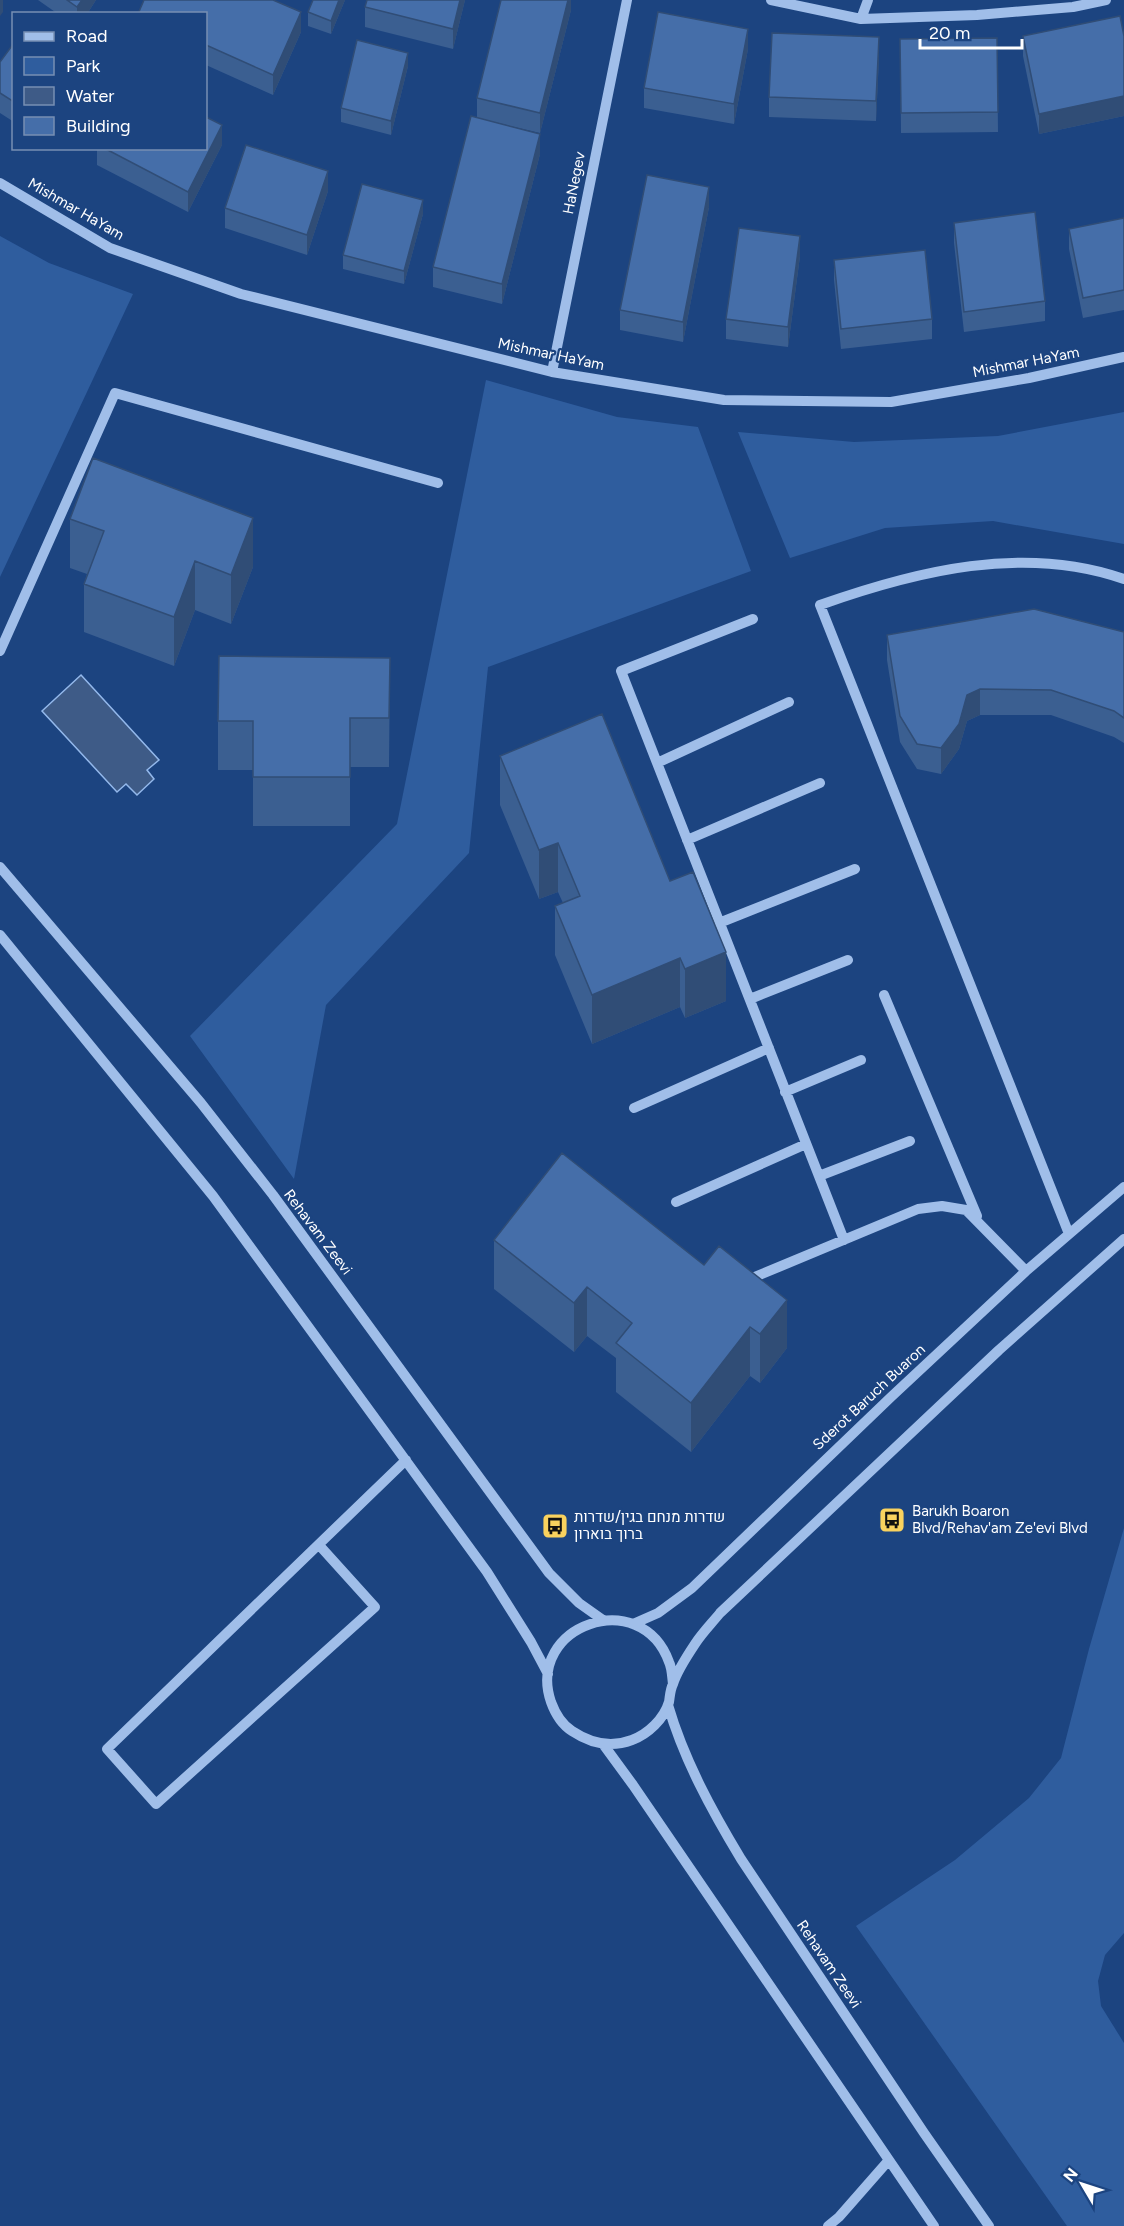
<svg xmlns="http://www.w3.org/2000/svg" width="1124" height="2226" font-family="Figtree,Heebo,sans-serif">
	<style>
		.green { fill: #2f5d9e }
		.water { fill: #3e5b87; stroke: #93b8eb; stroke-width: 1.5 }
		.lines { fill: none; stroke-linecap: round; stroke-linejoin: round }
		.minor { stroke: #a0bee9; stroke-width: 10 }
		.wall { fill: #3b5f91 }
		.shaded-wall { fill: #304d76 }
		.building { fill: #456ea9; stroke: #304d76; stroke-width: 1.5 }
		.labels { text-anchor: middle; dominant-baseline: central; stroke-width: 4.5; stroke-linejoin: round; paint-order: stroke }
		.street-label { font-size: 15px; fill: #fff; stroke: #1c4480 }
		.poi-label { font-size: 15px; fill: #fff; stroke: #1c4480; text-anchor: start }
	</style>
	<rect width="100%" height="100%" fill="#1c4480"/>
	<path class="green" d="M0,236l49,27 84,31 -133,283z
		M486,380l131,37 81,10 53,144 -263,96 -19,186 -143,152 -32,174 -104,-143 207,-212z
		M1124,412v132l-131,-23 -108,7 -95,30 -52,-126 116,10 144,-6z
		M1124,1528v405l-19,22 -7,26 3,25 23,37v183h-57l-211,-300 99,-66 74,-62 32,-40 28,-109z"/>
	<path class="water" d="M81,675l78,85 -12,10 7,9 -17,16 -11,-11 -9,8 -75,-81z"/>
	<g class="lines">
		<path class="minor" d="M771,0l90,19 116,-4 96,-8 33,-7
			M861,19l7,-19
			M0,183l110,65 131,46 311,78 172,28 167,2 138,-24 95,-21
			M552,372l75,-372
			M753,619l-132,52 223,569
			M0,651l115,-258 323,90
			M657,763l132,-61
			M687,840l133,-57
			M0,867l201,236 72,92 276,378 30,30 24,17
			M719,923l136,-54
			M0,935l213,261 274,376 44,70 17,32
			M884,995l93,221
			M750,999l98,-39
			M785,1092l76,-32
			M634,1108l135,-60
			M819,1176l91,-35
			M676,1202l130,-58
			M1069,1234l-249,-629c96,-34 204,-61 304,-26
			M745,1281l173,-72 24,-3 24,4 60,61
			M319,1545l56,62 -219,197 -49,-55 299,-289
			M633,1624l25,-11 34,-25 199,-191 135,-126 98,-84
			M673,1684c-1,-7 -1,-16 -4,-22 -28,-77 -144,-37 -118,40 4,11 10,22 21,29 18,12 39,17 60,9 16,-6 32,-21 37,-38 1,-6 1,-12 4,-18 4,-13 14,-28 22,-40 7,-11 17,-21 25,-31l279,-263 125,-111
			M668,1705c16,55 44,106 73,154l183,274 65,93
			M603,1744l30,41 301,441
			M828,2226l11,-9 50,-57"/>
	</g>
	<path class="wall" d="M38,0h58l-9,14h-29z
		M345,0l-14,34 -23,-8v-14z
		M465,0l-12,49 -88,-22v-20z
		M568,0h3v10l-31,123 -63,-15v-20z
		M206,14l95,18 -28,63 -67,-30z
		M1023,36h101v80l-85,18 -16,-78z
		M997,38l1,94 -97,1 -1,-94z
		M14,43v79l-14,-9v-51z
		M748,49l-14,75 -90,-16v-20z
		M879,57l-3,64 -107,-4v-20z
		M408,66l-17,69 -50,-13v-14z
		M222,145l-34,67 -91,-47v-17h109z
		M540,154l-38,150 -69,-17v-20z
		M328,191l-21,64 -82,-27v-20z
		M709,207l-26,135 -63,-12v-20z
		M423,214l-19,70 -61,-15v-14z
		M1124,218v92l-41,8 -14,-69v-20z
		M954,223l91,78v20l-81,11 -10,-89z
		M800,256l-12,91 -62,-8v-20z
		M834,260l98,59v20l-91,10 -7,-69z
		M70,519l183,48 -22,57 -36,-14 -21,56 -90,-34v-48l3,-10 -17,-6z
		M1124,632v111l-10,-6 -63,-22h-71l-13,6 -8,28 -18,25 -24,-5 -17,-27 -13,-82v-25z
		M390,658l-1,109h-39v59h-97v-56h-35v-49z
		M500,756l170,125 56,120 -41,17 -5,-11 -88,37 -37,-89v-49l8,-3 -5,-11 -19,7 -39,-94z
		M562,1153l225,195 -27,35 -10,-7 -59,76 -75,-60v-34l-29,-22 -13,16 -80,-63v-49z"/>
	<path class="shaded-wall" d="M0,0h3v12l-3,4z
		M82,0h14l-9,14h-10v-7z
		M339,0h6l-14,34v-13z
		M460,0h5l-12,49v-20z
		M568,0h3v10l-31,123v-20z
		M301,12v20l-28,63v-20z
		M748,29v20l-14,75v-20z
		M879,37v20l-3,64v-20z
		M408,53v13l-17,69v-14z
		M1124,96v20l-85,18v-20z
		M222,125v20l-34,67v-20z
		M540,134v20l-38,150v-20z
		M328,171v20l-21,64v-20z
		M709,187v20l-26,135v-20z
		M423,200v14l-19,70v-13z
		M800,236v20l-12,91v-20z
		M253,518v49l-22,57v-49z
		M195,561v49l-21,56v-49z
		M980,689v26l-13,6 -8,28 -18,25v-26l26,-53z
		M558,843v49l-19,7v-49z
		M726,952v49l-41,17v-49z
		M680,958v49l-88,37v-49z
		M587,1287v49l-13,16v-49z
		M787,1300v48l-27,35v-49z
		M750,1327v49l-59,76v-49z"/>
	<path class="building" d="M67,0h15l-5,7z
		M144,0h129l28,12 -28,63 -67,-30v-31h-68z
		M313,0h26l-8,21 -23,-9z
		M367,0h93l-7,29 -88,-22z
		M501,0h67l-28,113 -63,-15z
		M658,12l90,17 -14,75 -90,-16z
		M1120,16l4,20v60l-85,18 -16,-78z
		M772,33l107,4 -3,64 -107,-4z
		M997,38l1,74 -97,1 -1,-74z
		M357,40l51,13 -17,68 -50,-13z
		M14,43v59l-14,-9v-31z
		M471,116l69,18 -38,150 -69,-17z
		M206,117l16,8 -34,67 -84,-44h102z
		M246,145l82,26 -21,64 -82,-27z
		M647,175l62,12 -26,135 -63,-12z
		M362,184l61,16 -19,71 -61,-16z
		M1035,212l10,89 -81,11 -10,-89z
		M1124,218v72l-41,8 -14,-69z
		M739,228l61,8 -12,91 -62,-8z
		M925,250l7,69 -91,10 -7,-69z
		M93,458l160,60 -22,57 -36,-14 -21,56 -90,-33 20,-53 -34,-12z
		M1034,609l90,23v86l-10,-7 -63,-21 -71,-1 -13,6 -8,29 -18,24 -24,-4 -17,-28 -13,-81z
		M219,656l171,2 -1,60h-39v59h-97v-56h-35z
		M602,714l68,167 23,-9 33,80 -41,17 -5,-11 -88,37 -37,-89 25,-10 -22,-53 -19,7 -39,-94z
		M562,1153l142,112 15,-19 68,54 -27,34 -10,-7 -59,76 -75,-60 16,-20 -45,-36 -13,16 -80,-63z"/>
	<defs>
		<symbol id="bus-square" viewBox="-11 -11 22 22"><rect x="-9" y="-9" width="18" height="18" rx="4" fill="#f9d25e" stroke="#1c4480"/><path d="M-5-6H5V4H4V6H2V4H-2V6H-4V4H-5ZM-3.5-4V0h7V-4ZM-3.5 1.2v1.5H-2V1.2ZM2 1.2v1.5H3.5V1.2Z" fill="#111"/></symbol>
	</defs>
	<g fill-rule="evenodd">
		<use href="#bus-square" x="877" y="1505" width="30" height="30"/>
		<use href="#bus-square" x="540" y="1511" width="30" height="30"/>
	</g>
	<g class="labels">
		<g class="street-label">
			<text transform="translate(574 183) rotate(-79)">HaNegev</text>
			<text transform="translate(76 209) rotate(30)">Mishmar HaYam</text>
			<text transform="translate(551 354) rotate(12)">Mishmar HaYam</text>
			<text transform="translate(1026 362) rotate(-11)">Mishmar HaYam</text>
			<text transform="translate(318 1232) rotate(53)">Rehavam Zeevi</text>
			<text transform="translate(869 1397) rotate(-43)">Sderot Baruch Buaron</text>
			<text transform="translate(829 1964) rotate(56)">Rehavam Zeevi</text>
		</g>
		<g class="poi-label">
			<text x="912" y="1511">Barukh Boaron<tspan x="912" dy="17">Blvd/Rehav'am Ze'evi Blvd</tspan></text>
			<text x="574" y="1517">שדרות מנחם בגין/שדרות<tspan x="574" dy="17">ברוך בוארון</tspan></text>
		</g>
	</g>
	<rect x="12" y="12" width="195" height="138" fill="#1c4480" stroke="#778fb3" stroke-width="1.5"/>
	<rect x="24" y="32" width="30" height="9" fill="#a0bee9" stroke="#778fb3" stroke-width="1.5"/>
	<text x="66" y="42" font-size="18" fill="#ffffff">Road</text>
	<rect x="24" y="57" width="30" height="18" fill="#2f5d9e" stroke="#778fb3" stroke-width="1.5"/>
	<text x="66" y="72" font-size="18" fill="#ffffff">Park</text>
	<rect x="24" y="87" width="30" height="18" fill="#3e5b87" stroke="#778fb3" stroke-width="1.5"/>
	<text x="66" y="102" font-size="18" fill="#ffffff">Water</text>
	<rect x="24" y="117" width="30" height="18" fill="#456ea9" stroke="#778fb3" stroke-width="1.5"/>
	<text x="66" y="132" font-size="18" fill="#ffffff">Building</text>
	<g transform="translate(1082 2184) rotate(309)" stroke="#1c4480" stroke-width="4.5" paint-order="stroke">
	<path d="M0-4.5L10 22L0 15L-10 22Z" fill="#ffffff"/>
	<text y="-9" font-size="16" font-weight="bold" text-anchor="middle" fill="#ffffff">N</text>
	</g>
	<path d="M920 39v9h102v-9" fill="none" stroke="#ffffff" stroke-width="3"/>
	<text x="929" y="39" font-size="18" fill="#ffffff" stroke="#1c4480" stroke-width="4.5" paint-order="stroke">20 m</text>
</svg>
